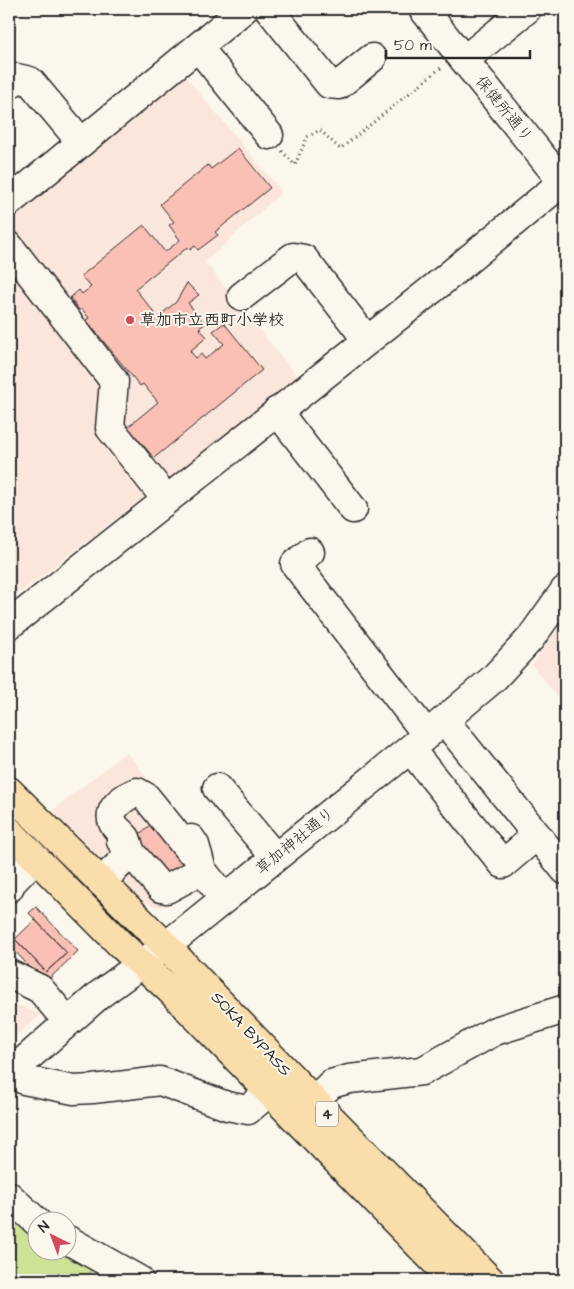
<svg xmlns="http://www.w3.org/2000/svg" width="574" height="1289" font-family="'Architects Daughter','Klee One',sans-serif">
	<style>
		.built { fill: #fbe6dc }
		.green { fill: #cde297; stroke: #7c8661 }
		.building { fill: #fbc0b5; stroke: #2b2b2b }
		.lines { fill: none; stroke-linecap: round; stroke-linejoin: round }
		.minor-casing { stroke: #2b2b2b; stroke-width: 31 }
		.highway-casing { stroke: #2b2b2b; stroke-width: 31 }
		.path { stroke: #2b2b2b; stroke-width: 3; stroke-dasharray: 1 4; stroke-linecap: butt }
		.minor { stroke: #fbf7ec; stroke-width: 28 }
		.highway { stroke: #f9ddab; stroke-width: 28 }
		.poi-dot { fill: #d1495b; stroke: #fbf7ec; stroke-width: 2 }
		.labels { text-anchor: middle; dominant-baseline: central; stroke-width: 4; stroke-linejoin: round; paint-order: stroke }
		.shield { fill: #fbf7ec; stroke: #696865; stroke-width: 1 }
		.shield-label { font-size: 15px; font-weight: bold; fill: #2b2b2b }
		.street-label { font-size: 16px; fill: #2b2b2b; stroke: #fbf7ec }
		.poi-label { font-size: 16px; font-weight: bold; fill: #2b2b2b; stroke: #fbf7ec; text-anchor: start }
	</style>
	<rect width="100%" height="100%" fill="#fbf7ec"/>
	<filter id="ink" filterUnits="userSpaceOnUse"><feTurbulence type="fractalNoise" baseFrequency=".02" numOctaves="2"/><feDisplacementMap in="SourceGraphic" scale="10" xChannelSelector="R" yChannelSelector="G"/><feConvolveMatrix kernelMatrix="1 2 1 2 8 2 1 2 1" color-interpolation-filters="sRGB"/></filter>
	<g filter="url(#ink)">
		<path class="built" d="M186,77l96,115 -77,70 94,117 -290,222v-383z
			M565,619v87l-33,-41z
			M126,752l100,121 -27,21 -4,-3 -31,16 -11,-1 -15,-8 -86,-87z
			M14,1004l28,10 -33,27v-27z"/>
		<path class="green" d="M9,1214l28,19 1,19h28l26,17 -6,11h-77z"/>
		<path class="building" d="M238,148l32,40 -55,44 3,3 -20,15 -3,-4 -5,4 -2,-3 -53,42 23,28 18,-15 11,-19 12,12 -11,8 17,21 -6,4 8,9 -17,14 6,7 5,-4 4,5 19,-15 -11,-13 11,-8 38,47 -108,88 -26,-31 30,-25 -15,-18 -3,2 -54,-66 3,-2 -7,-9 -2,2 -10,-13 9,-8 3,4 9,-7 -10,-11 63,-51 21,27 15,-12 -11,-15 5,-3 -14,-18 48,-39 3,4z
			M157,819l32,40 -23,18 -31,-39z
			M36,907l42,44 -33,32 -36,-38 6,-6 31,33 21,-19 -38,-40z
			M35,920l32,33 -21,19 -31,-33z"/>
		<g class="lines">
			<defs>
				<path id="minor" d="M269,9l60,75 10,1 33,-27
					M423,9l142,176
					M198,47l71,88
					M464,60l63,-51
					M9,85l8,-7 13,3 51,61
					M9,202l235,-193
					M9,246l105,135 -4,47 56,71
					M242,296l51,-39 11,2 63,81
					M277,411l76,98
					M310,552l-15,12 132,171
					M9,625l426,-338 130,-107
					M444,720l121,150
					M410,749l93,115 34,-29
					M217,788l58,69
					M191,839l4,6 7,25 22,28
					M121,841l40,47 6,1 35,-19
					M131,853c-2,-5 -3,-11 -5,-15 -4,-5 -11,-10 -13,-15 -7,-15 13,-27 24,-31l9,5 42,52 10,6
					M101,882l30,-29
					M9,888l3,-6 23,-24
					M9,974l31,15 28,33
					M14,1070l10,10 50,10 19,-1 67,-8 67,25 21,4 21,-18
					M9,1074l90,-79 67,-49 244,-197 83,-70 37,-40 35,-49
					M314,1101l17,-17 18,-5 73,-8 73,-40 70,-22
					M9,1196l29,27
					M68,1240l71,40"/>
				<path id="highway" d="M9,791l157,155 148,155 176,179
					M9,831l110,112 50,46 284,291"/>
			</defs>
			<use href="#minor" class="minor-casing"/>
			<use href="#highway" class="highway-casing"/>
			<path class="path" d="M282,151l13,14 12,-28 13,-7 20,19 102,-82"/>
			<use href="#minor" class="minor"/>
			<use href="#highway" class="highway"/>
		</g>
	</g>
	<circle class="poi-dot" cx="130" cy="320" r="5"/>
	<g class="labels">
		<rect class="shield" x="316" y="1101.5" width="22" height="25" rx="4"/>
		<g class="shield-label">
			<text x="327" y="1114">4</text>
		</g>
		<g class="street-label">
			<text transform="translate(504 109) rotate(51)">保健所通り</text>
			<text transform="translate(295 841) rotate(-39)">草加神社通り</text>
			<text transform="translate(251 1034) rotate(47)">SOKA BYPASS</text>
		</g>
		<g class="poi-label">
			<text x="140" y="320">草加市立西町小学校</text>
		</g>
	</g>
	<rect width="574" height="1289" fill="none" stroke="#fbf7ec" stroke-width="30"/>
	<rect x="15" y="15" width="544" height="1259" fill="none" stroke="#2b2b2b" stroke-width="2" filter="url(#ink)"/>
	<g transform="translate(52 1236) rotate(318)"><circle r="24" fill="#fbf7ec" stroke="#a8a59f"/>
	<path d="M0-4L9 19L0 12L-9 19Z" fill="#d1495b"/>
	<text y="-8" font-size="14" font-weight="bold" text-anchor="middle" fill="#2b2b2b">N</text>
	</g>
	<path d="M386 50v8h144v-8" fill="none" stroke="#2b2b2b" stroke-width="2.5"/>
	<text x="394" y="50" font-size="15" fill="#2b2b2b" stroke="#fbf7ec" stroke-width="4" paint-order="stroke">50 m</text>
</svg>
